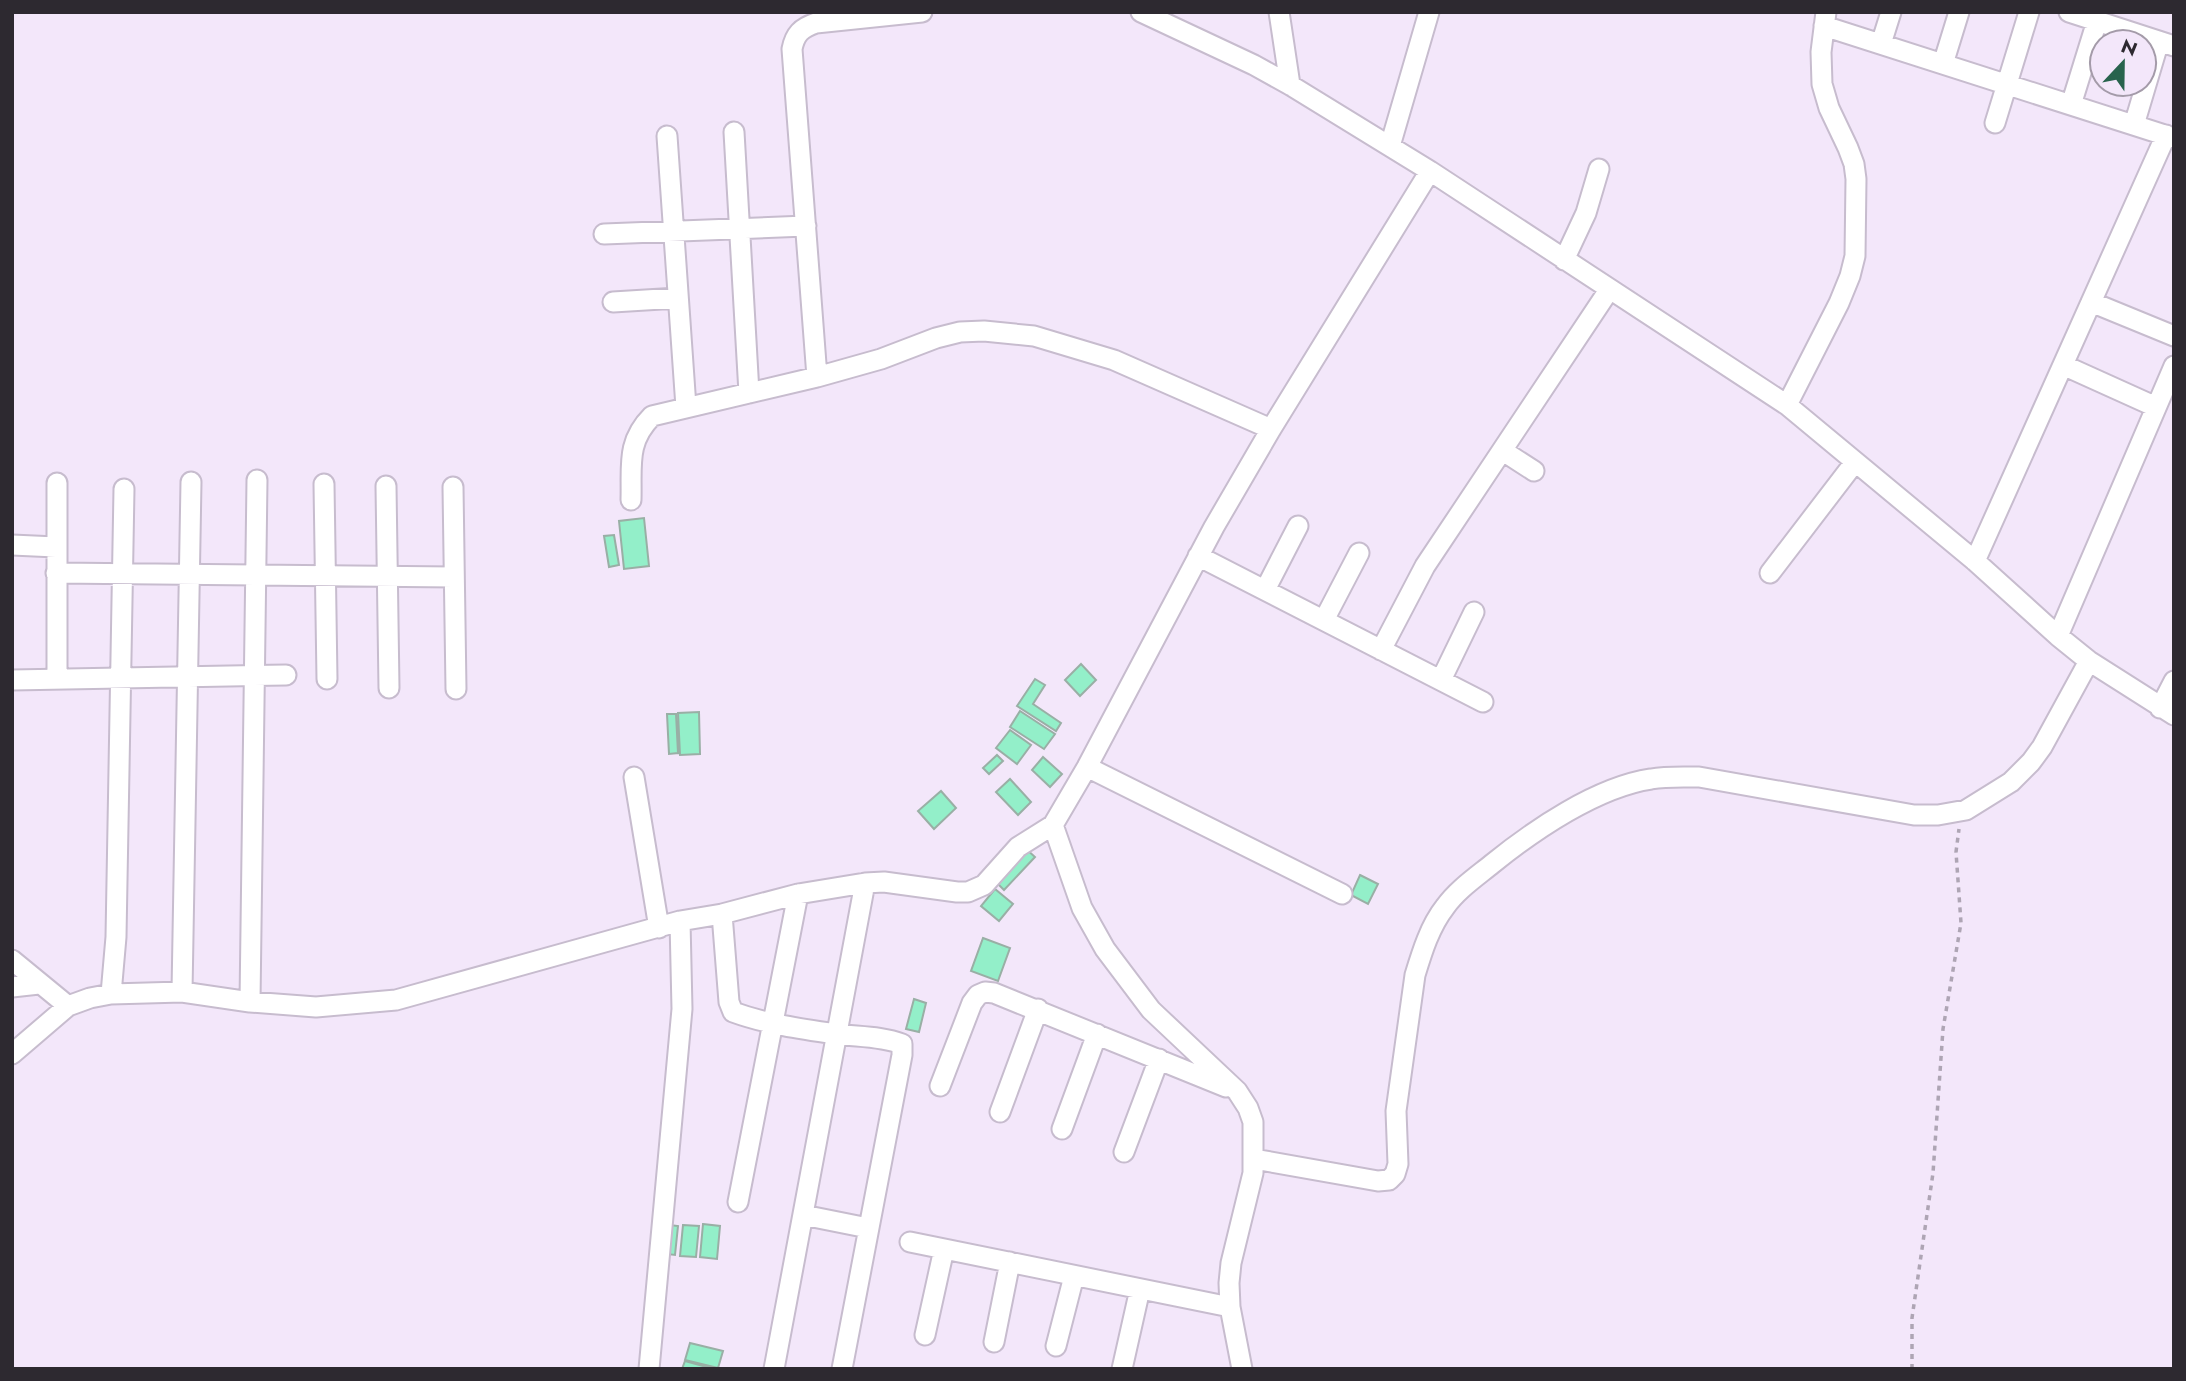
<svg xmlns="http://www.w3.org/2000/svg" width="2186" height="1381" font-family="Jost,sans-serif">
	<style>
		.building { fill: #93efc9; stroke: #99afa5; stroke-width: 2 }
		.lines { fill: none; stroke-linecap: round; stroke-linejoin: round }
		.minor-casing { stroke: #c7bcce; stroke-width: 23 }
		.path { stroke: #aea5b4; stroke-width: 3.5; stroke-dasharray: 5 5; stroke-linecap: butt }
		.minor { stroke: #fff; stroke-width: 19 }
	</style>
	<rect width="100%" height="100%" fill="#f3e7fa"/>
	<path class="building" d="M644,518l5,48 -25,3 -5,-48z
		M614,535l5,30 -10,2 -5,-31z
		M1081,664l15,16 -16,16 -15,-16z
		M1035,679l10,6 -12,19 28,19 -5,8 -39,-25z
		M1020,711l35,23 -11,15 -34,-22z
		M699,712l1,42 -20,1 -2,-42z
		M667,714h9l2,39 -9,1z
		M1010,730l21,15 -14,19 -21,-16z
		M997,755l6,6 -14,13 -6,-6z
		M1043,757l19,17 -12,13 -18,-17z
		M1010,779l21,23 -13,13 -22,-23z
		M941,791l15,17 -22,21 -16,-18z
		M1025,848l10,9 -31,33 -10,-10z
		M1360,875l18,9 -10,20 -17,-9z
		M995,889l18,15 -14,17 -18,-15z
		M983,938l27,10 -12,33 -27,-10z
		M914,999l12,4 -7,29 -13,-3z
		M703,1224l17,2 -3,33 -17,-2z
		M670,1225l8,1 -3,29 -8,-1z
		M683,1225l16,1 -3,31 -16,-1z
		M690,1343l33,8 -5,17 -33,-8z
		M685,1361l29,8h-32z"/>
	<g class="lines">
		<defs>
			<path id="minor" d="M1141,12l113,53 36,20 140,86 357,234 188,156 83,75 31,25 85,54
				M1279,12l11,73
				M2069,12l105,34
				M1824,26l350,112
				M1881,44l10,-32
				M1943,64l16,-52
				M2071,105l26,-84
				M1995,123l34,-111
				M2134,125l25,-84
				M734,132l15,261
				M667,136l19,271
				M1390,146l39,-134
				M604,234l202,-8
				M1564,260l22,-47 13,-44
				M613,302l65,-4
				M2091,302l83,34
				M2063,365l93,42
				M817,377l-25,-328c3,-15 9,-21 24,-26l106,-11
				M1787,405l52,-102 11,-27 5,-20 1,-77 -2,-15 -6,-16 -19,-40 -7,-24 -1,-32 5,-40
				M1503,451l31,20
				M57,483v196
				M324,484l3,195
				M386,486l3,202
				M453,487l3,202
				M631,500c1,-34 -5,-58 21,-84l165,-39 64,-18 55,-21 24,-6 24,-1 50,5 80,24 157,69
				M12,545l44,2
				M1198,556l285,146
				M1975,561l191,-426
				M56,573l398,4
				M1770,573l85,-111
				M1265,590l33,-64
				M1324,620l35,-67
				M2058,636l116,-270
				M1381,650l44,-84 184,-276
				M12,680l274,-5
				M1441,680l33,-68
				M2160,708l14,-27
				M1087,767l255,127
				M634,777l25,151
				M1053,825l29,83 23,41 46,61 86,81 11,17 5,14v51l-22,90 -2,20 1,24 12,62
				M722,914l7,88 4,10c33,12 68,17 103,22 22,3 45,2 66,10v11l-60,314
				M12,960l56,46
				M12,987l27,-3
				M182,992l9,-510
				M111,994l5,-57 8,-448
				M250,1002l7,-522
				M12,1054l56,-48 22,-8 21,-4 71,-2 68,10 66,5 80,-7 284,-79 42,-7 76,-20 67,-11 19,-1 73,10h11l16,-7 34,-38 35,-22 34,-58 127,-240 57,-98 159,-258
				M940,1086l32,-83 6,-8 7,-3 9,1 232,94
				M1000,1112l38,-103
				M1062,1129l35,-95
				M1124,1152l35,-93
				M1254,1159l124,22 11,-1 6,-6 3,-10 -2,-53 19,-136c7,-23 15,-49 30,-68 12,-17 31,-30 47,-43 42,-34 105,-77 159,-85 16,-3 32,-2 48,-2l215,38h24l28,-5 45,-28 20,-20 11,-15 47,-86
				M738,1202l60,-308
				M803,1215l65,13
				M910,1242l320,65
				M925,1335l19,-86
				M994,1342l16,-80
				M1056,1346l18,-70
				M649,1369l33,-360 -2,-88
				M774,1369l91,-486
				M1122,1369l18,-80"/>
		</defs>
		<use href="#minor" class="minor-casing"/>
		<path class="path" d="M1912,1369v-51l21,-145 10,-144 18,-106 -5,-71 3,-23"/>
		<use href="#minor" class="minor"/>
	</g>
	<rect width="2186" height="1381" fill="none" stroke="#2d2930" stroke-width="28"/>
	<g transform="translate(2123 63) rotate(22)"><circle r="33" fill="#f3e7fa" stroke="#a49ba9" stroke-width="2"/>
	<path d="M0-5L12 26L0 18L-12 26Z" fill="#28634d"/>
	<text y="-10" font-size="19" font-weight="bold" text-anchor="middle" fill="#2d2930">N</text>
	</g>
</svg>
